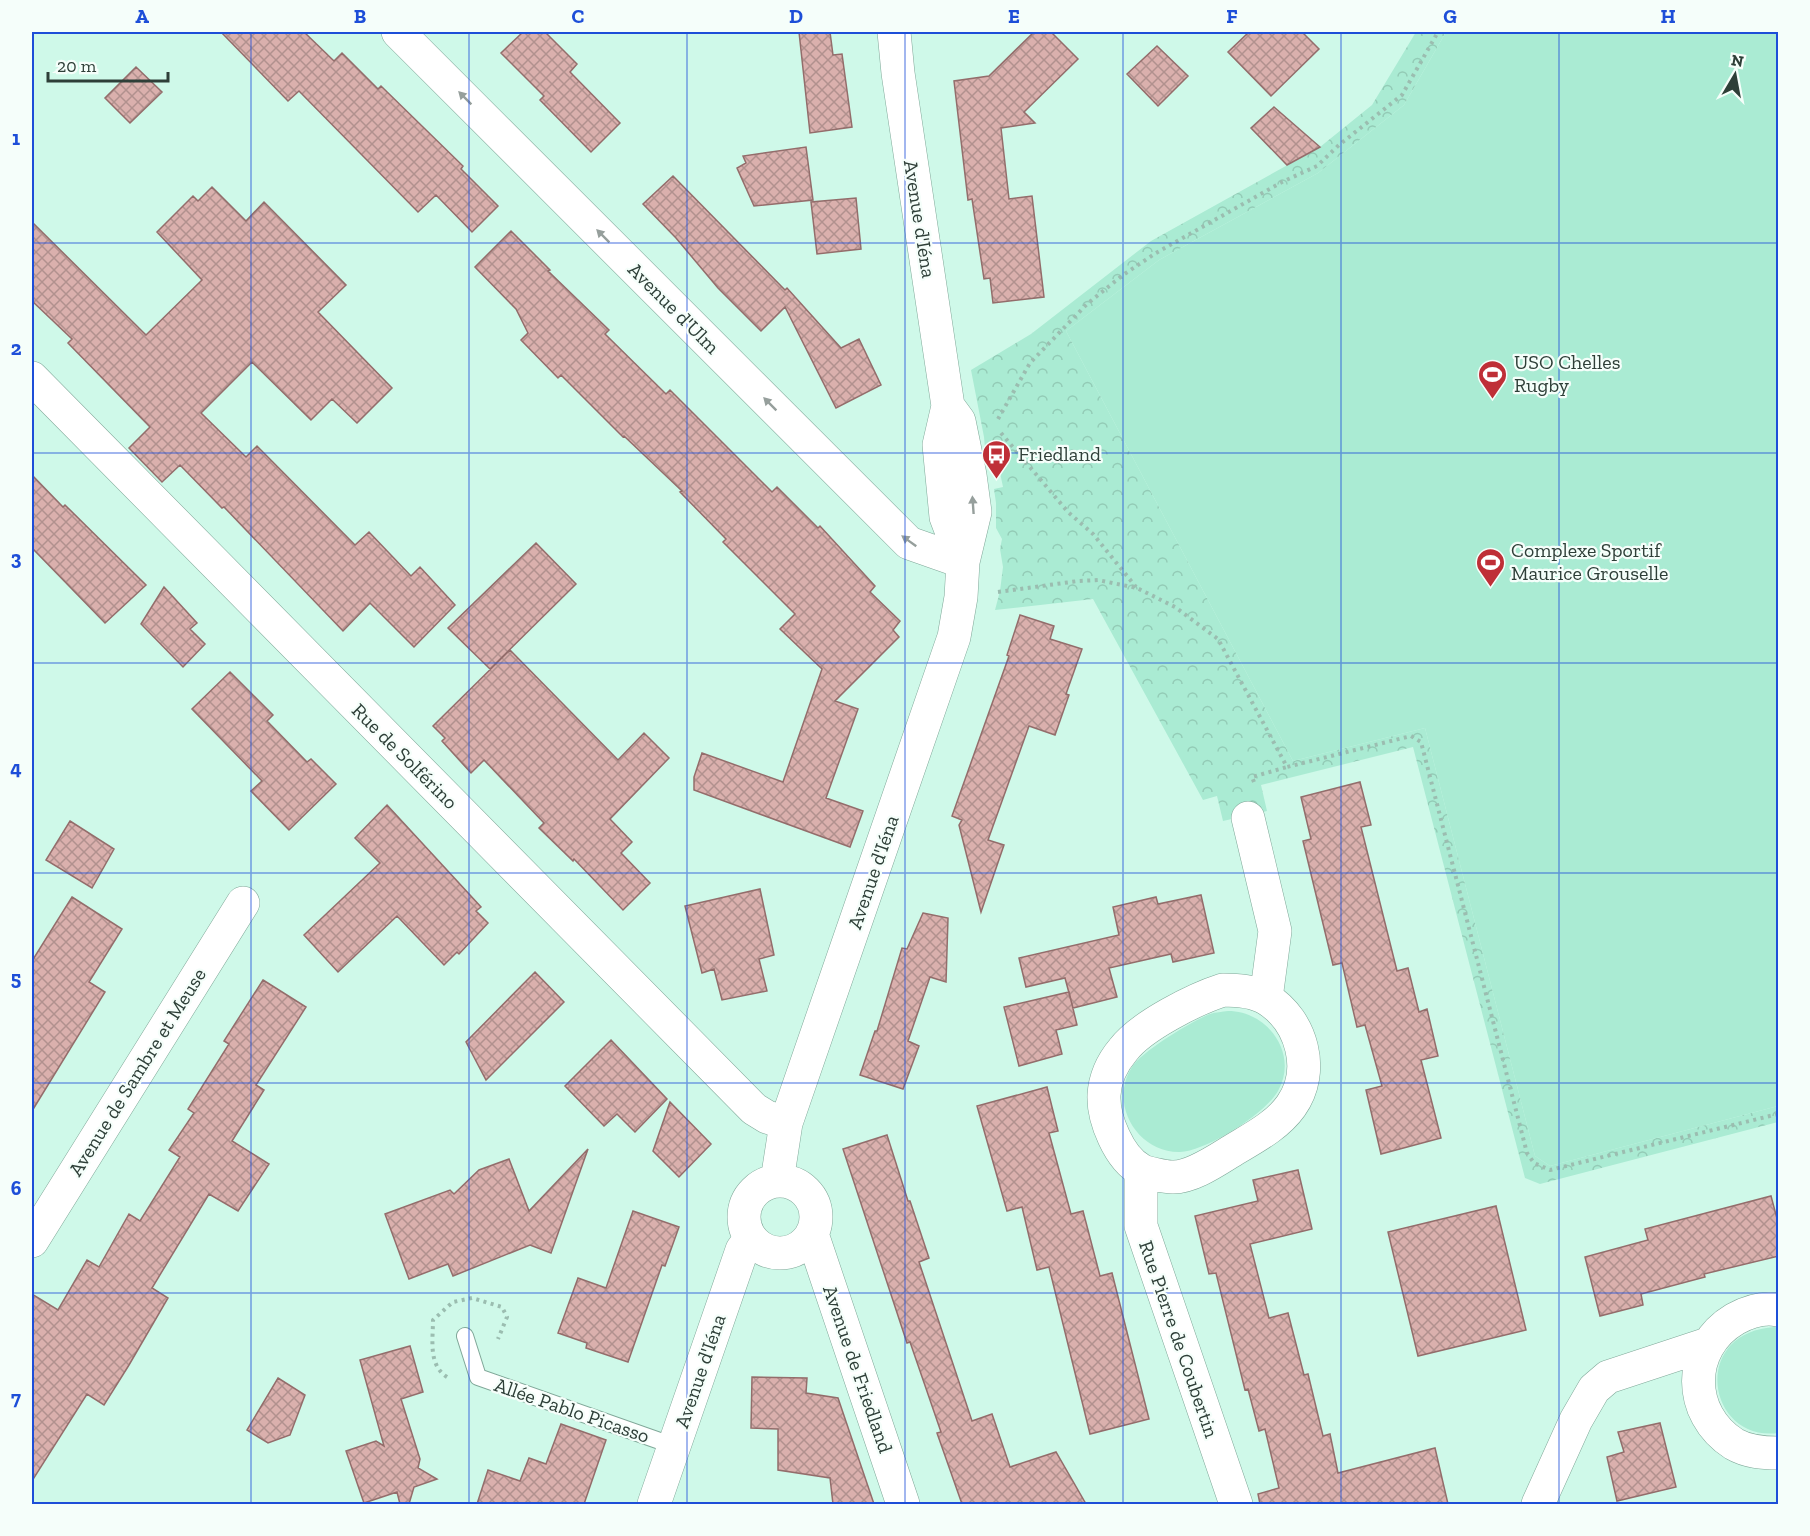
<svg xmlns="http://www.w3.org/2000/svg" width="1810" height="1536" font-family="'Zilla Slab',serif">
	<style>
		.grass { fill: #aaebd3 }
		.park { fill: url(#park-crowns) }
		.building { fill: url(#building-cross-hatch); stroke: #936d6b; stroke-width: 1.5 }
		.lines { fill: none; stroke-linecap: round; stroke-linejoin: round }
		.service-casing { stroke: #80a899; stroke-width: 18 }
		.minor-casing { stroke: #80a899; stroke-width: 34 }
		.path { stroke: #9bbdb0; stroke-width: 4; stroke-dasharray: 3 4.5; stroke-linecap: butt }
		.service { stroke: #fff; stroke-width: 16 }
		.minor { stroke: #fff; stroke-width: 33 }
		.oneway { fill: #969f9c }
		.grid { fill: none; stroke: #1d4ed8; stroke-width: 1.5; stroke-opacity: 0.55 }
		.labels { text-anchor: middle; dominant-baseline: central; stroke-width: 4.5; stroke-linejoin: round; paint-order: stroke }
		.street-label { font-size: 20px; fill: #2e3f38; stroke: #f5fefa }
		.poi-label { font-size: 20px; fill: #2e3f38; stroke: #f5fefa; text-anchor: start }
		.neatline { fill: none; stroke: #1d4ed8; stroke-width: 2 }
		.grid-label { font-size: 20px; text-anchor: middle; font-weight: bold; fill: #1d4ed8 }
	</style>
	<defs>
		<pattern id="park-crowns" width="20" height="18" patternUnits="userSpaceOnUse" patternTransform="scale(1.5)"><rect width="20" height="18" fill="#aaebd3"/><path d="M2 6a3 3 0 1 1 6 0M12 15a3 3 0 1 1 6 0" fill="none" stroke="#93cbb6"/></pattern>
		<pattern id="building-cross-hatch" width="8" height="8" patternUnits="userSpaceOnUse" patternTransform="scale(1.5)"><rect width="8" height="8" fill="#dab0ad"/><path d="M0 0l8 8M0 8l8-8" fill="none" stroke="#b1918e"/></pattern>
	</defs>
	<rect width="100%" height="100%" fill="#cff9e9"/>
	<path class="grass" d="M1446,32h332v1074l-228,60 -15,-10 -110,-428 -132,33 -227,-430 93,-71 159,-87 86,-68z
		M1228,1011c40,0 71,43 50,80 -13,23 -72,60 -98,61 -42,1 -72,-48 -48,-85 10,-16 60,-46 78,-53 6,-2 12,-2 18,-3z
		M1775,1327l3,1v105c-71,9 -89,-101 -3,-106z"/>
	<path class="park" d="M1416,32h30l-42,73 -86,68 -159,87 -93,71 227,430 132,-33 110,428 15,10 228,-60v16l-238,62 -15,-6 -112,-431 -152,38 6,26 -44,10 -6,-25 -14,4 -110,-201 -98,11 5,-19 3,-24 -3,-18 2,-10 -6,-11v-25l-2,-14 9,-2 -4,-19 -8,1 -1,-5 -4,-5 -2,-22 -13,-67 60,-36 120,-93 169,-94 52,-42z"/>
	<path class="building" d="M221,32h83l30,29 8,-8 36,36 3,-3 82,80 -2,3 37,37 -26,26 -36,-37 -18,17 -119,-121 -11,10z
		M523,32h22l32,32 -7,8 50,51 -29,29 -51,-52 4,-4 -43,-43z
		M799,32h31l3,23 9,-1 10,73 -42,6z
		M1034,32h17l27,27 -54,53 11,11 -34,5 8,71 23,-3 12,101 -51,6 -3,-25 -6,1 -12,-80 -4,1 -14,-119 35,-5z
		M1249,32h53l17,17 -48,47 -43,-44z
		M1157,46l31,30 -30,30 -31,-32z
		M136,67l26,25 -32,31 -25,-25z
		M1274,107l46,40 -33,18 -36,-37z
		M806,147l7,53 -59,6 -17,-38 9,-5 -3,-7z
		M673,176l112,114 2,-2 54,60 18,-9 22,46 -45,23 -51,-101 -24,24 -43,-43 -42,-50 -33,-34z
		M212,187l34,34 18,-19 82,83 -28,27 74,76 -35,35 -25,-24 -21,21 -59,-58 -51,51 45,44 11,-11 98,99 14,-13 42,44 9,-9 35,38 -41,42 -44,-44 -27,28 -119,-124 -2,1 -42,-43 -18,17 -33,-34 21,-21 -82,-84 4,-4 -40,-38v-79l114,113 56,-55 -45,-48 36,-36 5,5z
		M856,198l5,51 -44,5 -6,-52z
		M511,231l39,39 -2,1 61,59 -4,4 61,60 4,-4 102,102 5,-5 41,41 2,-2 55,60 -5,6 30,29 -7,9 6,7 -64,64 23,8 -32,89 37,13 -13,36 -156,-57v-13l8,-24 81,29 39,-113 -42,-40 15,-15 -72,-72 3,-3 -46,-47 2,-1 -58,-55 -1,1 -62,-62 -3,3 -37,-38 7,-7 -12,-24 -41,-42z
		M32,475l31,32 2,-2 81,80 -41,38 -73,-75z
		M536,543l40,41 -86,85 -42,-41z
		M164,587l33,36 -7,6 15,15 -22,23 -42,-43z
		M1020,615l34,11 -4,13 32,10 -16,45 3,1 -14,40 -26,-9 -41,114 16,5 -23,67 -22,-87 3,-5 -10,-4 57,-160 -2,-1z
		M510,650l108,110 26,-27 25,25 -59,61 22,23 -11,11 29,30 -27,27 -49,-51 -1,2 -34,-33 5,-5 -60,-63 -13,13 -29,-32 3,-3 -12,-12z
		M230,672l43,43 -6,6 40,41 4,-3 25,25 -47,46 -38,-39 11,-10 -70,-72z
		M1360,782l11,43 -10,2 36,144 11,-3 11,44 8,-3 11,47 -17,4 20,78 -60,16 -15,-64 16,-4 -17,-61 -8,2 -15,-64 -9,2 -30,-124 8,-2 -10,-42z
		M387,805l94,102 -5,4 12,12 -29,31 -2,-2 -13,13 -47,-49 -59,56 -34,-37 76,-72 -25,-25z
		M70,821l44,28 -22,39 -46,-28z
		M760,889l14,66 -15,4 8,32 -45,9 -8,-31 -12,4 -17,-67z
		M1201,895l13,58 -41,9 -2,-8 -62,14 8,29 -44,11 -8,-30 -39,9 -7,-29 100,-23 -6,-28 43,-10 2,7z
		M72,897l50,32 -33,53 16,10 -73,119v-150z
		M923,913l25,5 -2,64 -16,-5 -22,64 11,5 -16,43 -43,-14 15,-44h2l25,-83 5,1z
		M535,972l29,30 -78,78 -20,-38z
		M263,980l43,27 -50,78 8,5 -32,51 37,23 -31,47 -29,-17 -57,94 16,10 -39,67 -25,40 -17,-11 -55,87v-187l26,16 29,-50 12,7 30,-53 11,7 40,-64 -11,-7 25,-37 -6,-4 41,-65 -5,-3z
		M1069,992l8,33 -21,5 6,24 -43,12 -15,-59z
		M611,1040l56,59 -32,33 -18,-18 -13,12 -39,-40z
		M1047,1087l11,44 -9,2 22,81 12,-3 17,65 12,-3 37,146 -59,15 -41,-167 -12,3 -15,-63 -15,4 -30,-105z
		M670,1102l41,42 -32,33 -26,-26z
		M887,1135l21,66h2l19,57 -10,4 53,159 20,-7 18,53 46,-15 30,52h-124l-25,-71 4,-1 -31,-90 -3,1 -64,-194z
		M588,1149l-37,104 -21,-8 -77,31 -5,-12 -39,15 -24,-65 65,-24 4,4 25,-24 30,-11 20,52z
		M1298,1170l14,59 -62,15 19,74 19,-5 16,62 4,-1 15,62 7,-2 8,39 97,-25 13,56h-188l-2,-10 21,-6 -14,-59 -6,2 -11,-42 -3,1 -29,-117 -7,1 -14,-58 63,-15 -5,-21z
		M1771,1196l8,30v30l-75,18 1,3 -64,17 2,11 -43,11 -15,-59 63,-17 -3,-11z
		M1496,1206l30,124 -108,26 -30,-124z
		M633,1211l46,16 -14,39 -3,-1 -34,97 -42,-14 1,-5 -29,-10 20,-55 28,10z
		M410,1346l13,46 -22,7 19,60 -2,9 19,11 -23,8 -5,17h-9l-3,-12 -33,11 -18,-52 30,-10 8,5 -24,-86z
		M752,1377l55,1 -1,15 32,5 36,106h-41l-3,-26 -52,-8v-41l-27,-1z
		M278,1378l27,17 -15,40 -22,8 -21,-13z
		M1660,1423l16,64 -59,14 -10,-44 17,-5 -6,-20z
		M561,1424l45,16 -22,64h-107l11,-34 32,11 9,-23 17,6z"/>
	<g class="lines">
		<defs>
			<path id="service" d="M465,1336l13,41 196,69"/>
			<path id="minor" d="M398,32l511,511 54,19
				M894,32l4,41 50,333 -9,39 7,72 17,45
				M32,378l722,731 13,8 19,6
				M1248,818l27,113 -9,67
				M1223,990c15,0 31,1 44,9 35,22 49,72 24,107 -15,21 -40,33 -61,46 -16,10 -40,26 -58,25 -6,0 -26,-4 -31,-7 -22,-12 -38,-51 -37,-75 1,-17 8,-32 19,-45 18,-24 72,-51 100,-60z
				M1141,1170v56l95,278
				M744 1217a36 36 0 1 1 72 0a36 36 0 1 1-72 0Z
				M777,1181l9,-58 168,-486 7,-40 2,-35 12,-50 -5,-37 -11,-54 -11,-15
				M812,1234l91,270
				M32,1241l211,-338
				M1778,1310c-15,-3 -30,2 -43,9 -49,29 -48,95 -1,125 14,8 29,9 44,9
				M654,1504l88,-254 8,-11
				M1538,1504l38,-84 18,-31 14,-12 100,-33"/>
		</defs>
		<use href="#service" class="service-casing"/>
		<use href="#minor" class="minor-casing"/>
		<path class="path" d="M998,419l32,-56 57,-59 36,-29 33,-22 126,-71 35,-16 22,-21 63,-50 36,-63
			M1001,433l67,79 25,22 43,53
			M998,592l80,-11 20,-1 39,8 38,19 43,32 69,128 124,-31 10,6 106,411 7,10 16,7 228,-56
			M1254,782l-2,-5 35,-10
			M447,1377c-19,-12 -14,-37 -14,-57l20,-18 19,-4 30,9 5,10 -9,22"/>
		<use href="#service" class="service"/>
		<use href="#minor" class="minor"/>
	</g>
	<defs><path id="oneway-solid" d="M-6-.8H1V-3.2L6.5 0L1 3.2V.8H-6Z" transform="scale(1.5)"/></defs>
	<g class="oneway">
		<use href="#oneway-solid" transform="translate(465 98) rotate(-135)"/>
		<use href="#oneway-solid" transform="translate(603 236) rotate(-135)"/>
		<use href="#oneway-solid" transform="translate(770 404) rotate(-135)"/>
		<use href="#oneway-solid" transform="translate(973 505) rotate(-94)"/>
		<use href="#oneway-solid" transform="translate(909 541) rotate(-144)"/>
	</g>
	<path class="grid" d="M251,32v1472M469,32v1472M687,32v1472M905,32v1472M1123,32v1472M1341,32v1472M1559,32v1472M32,243h1746M32,453h1746M32,663h1746M32,873h1746M32,1083h1746M32,1293h1746"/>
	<defs>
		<symbol id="stadium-pin" viewBox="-11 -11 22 30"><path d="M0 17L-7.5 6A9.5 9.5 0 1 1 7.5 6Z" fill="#bf2f37" stroke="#f5fefa"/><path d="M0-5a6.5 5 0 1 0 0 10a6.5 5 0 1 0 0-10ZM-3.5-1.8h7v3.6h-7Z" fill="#fff"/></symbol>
		<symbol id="bus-pin" viewBox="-11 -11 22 30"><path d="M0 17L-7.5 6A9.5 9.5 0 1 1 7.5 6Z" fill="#bf2f37" stroke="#f5fefa"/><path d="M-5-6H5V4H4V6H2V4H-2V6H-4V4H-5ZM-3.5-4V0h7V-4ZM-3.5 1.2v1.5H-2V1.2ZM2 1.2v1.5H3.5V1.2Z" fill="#fff"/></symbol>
	</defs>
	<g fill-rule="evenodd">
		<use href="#stadium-pin" x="1476" y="358" width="33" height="45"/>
		<use href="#bus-pin" x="980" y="438" width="33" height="45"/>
		<use href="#stadium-pin" x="1474" y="546" width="33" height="45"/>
	</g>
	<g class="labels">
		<g class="street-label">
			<text transform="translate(920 219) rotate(81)">Avenue d'Iéna</text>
			<text transform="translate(674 308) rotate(45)">Avenue d'Ulm</text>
			<text transform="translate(405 756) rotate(45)">Rue de Solférino</text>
			<text transform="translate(873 872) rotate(-71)">Avenue d'Iéna</text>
			<text transform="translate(137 1072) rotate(-58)">Avenue de Sambre et Meuse</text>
			<text transform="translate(1179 1339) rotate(71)">Rue Pierre de Coubertin</text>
			<text transform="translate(858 1369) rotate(71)">Avenue de Friedland</text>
			<text transform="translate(700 1371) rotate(-71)">Avenue d'Iéna</text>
			<text transform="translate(572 1410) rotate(19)">Allée Pablo Picasso</text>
		</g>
		<g class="poi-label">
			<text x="1514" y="362">USO Chelles<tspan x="1514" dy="23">Rugby</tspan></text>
			<text x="1018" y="454">Friedland</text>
			<text x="1511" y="550">Complexe Sportif<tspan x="1511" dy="23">Maurice Grouselle</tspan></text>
		</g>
	</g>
	<rect width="1810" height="1536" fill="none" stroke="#f5fefa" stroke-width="66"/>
	<g transform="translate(1735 75) rotate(10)" stroke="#f5fefa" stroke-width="4.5" paint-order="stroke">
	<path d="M0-4.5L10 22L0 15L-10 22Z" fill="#2e3f38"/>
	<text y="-9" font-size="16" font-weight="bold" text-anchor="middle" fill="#2e3f38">N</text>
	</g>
	<path d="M48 72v9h120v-9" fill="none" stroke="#2e3f38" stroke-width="3"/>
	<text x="57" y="72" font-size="18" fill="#2e3f38" stroke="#f5fefa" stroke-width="4.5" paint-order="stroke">20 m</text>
	<rect x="33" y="33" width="1744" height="1470" class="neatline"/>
	<g class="grid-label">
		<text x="142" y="23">A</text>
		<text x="360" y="23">B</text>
		<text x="578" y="23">C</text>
		<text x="796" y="23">D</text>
		<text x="1014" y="23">E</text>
		<text x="1232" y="23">F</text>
		<text x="1450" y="23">G</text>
		<text x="1668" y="23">H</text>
		<text x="16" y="145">1</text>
		<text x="16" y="355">2</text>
		<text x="16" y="565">3</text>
		<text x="16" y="775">4</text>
		<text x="16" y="985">5</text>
		<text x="16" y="1195">6</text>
		<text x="16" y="1405">7</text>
	</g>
</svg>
